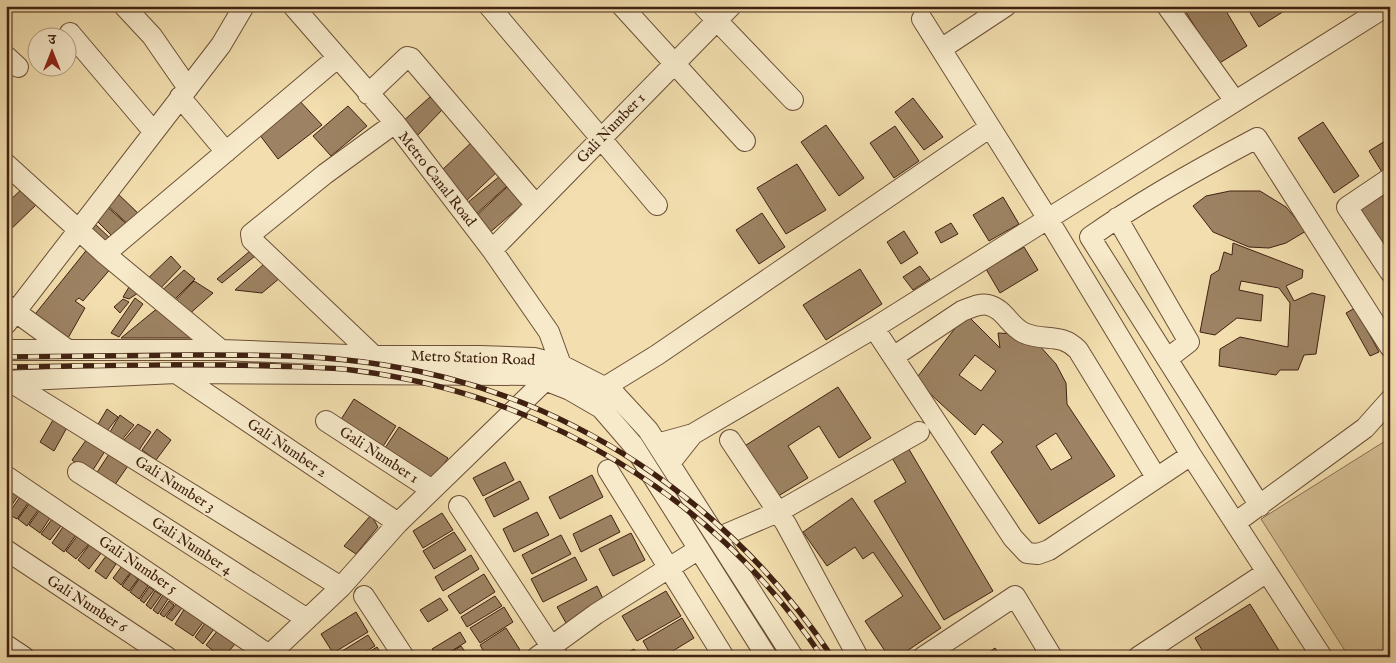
<svg xmlns="http://www.w3.org/2000/svg" width="1396" height="663" font-family="'IM FELL English','Noto Serif Devanagari',serif">
	<style>
		.green { fill: #d4be93; stroke: #8a7052 }
		.building { fill: #9d8363; stroke: #402111; fill-rule: evenodd }
		.lines { fill: none; stroke-linecap: round; stroke-linejoin: round }
		.minor-casing { stroke: #6c5038; stroke-width: 22 }
		.minor { stroke: #f7eaca; stroke-width: 20 }
		.rail-casing { stroke: #402111; stroke-width: 5.5 }
		.rail { stroke: #f7eaca; stroke-width: 4; stroke-dasharray: 11; stroke-linecap: butt }
		.labels { text-anchor: middle; dominant-baseline: central; stroke-width: 4.5; stroke-linejoin: round; paint-order: stroke }
		.street-label { font-size: 15px; fill: #402111; stroke: #f7eaca }
	</style>
	<rect width="100%" height="100%" fill="#f2deae"/>
	<filter id="stains"><feTurbulence type="fractalNoise" baseFrequency=".004" numOctaves="4"/><feColorMatrix values="0 0 0 0 .2 0 0 0 0 .09 0 0 0 0 .02 0 0 0 .5 -.17"/></filter>
	<radialGradient id="worn" r=".72"><stop offset=".6" stop-color="#630" stop-opacity="0"/><stop offset="1" stop-color="#630" stop-opacity=".3"/></radialGradient>
	<path class="green" d="M1390,438v219h-41l-88,-138z"/>
	<path class="building" d="M1188,6h35l24,40 -29,18 -34,-55z
		M1246,6h46l-33,21z
		M296,97l26,28 -44,34 -22,-29z
		M430,97l13,12 -27,28 -15,-14z
		M913,98l30,39 -19,13 -29,-38z
		M348,106l19,20 -36,30 -18,-20z
		M1323,122l36,54 -25,17 -36,-55z
		M826,125l38,53 -25,18 -38,-54z
		M895,126l24,35 -25,17 -24,-35z
		M1390,138v36l-5,3 -16,-26z
		M473,141l26,29 -34,32 -24,-31z
		M797,164l29,46 -40,24 -29,-46z
		M500,176l8,9 -34,31 -8,-12z
		M25,186l14,16 -33,32v-30z
		M507,187l17,16 -36,31 -14,-16z
		M1390,188v66l-31,-46z
		M1230,191h30l26,16 20,24 -20,12 -17,5 -20,-1 -36,-15 -20,-26 13,-10z
		M116,192l24,23 -10,11 -24,-22z
		M1003,197l16,27 -30,17 -16,-26z
		M105,205l25,22 -15,12 -20,-20z
		M762,213l23,34 -26,17 -23,-34z
		M951,223l7,11 -17,9 -6,-11z
		M95,224l16,15 -9,9 -15,-16z
		M904,231l14,22 -17,11 -14,-22z
		M1233,243l70,27 -1,8 -16,8 8,15 18,-8 13,3 -9,58 -12,1 -6,15h-18l-4,5 -57,-9 1,-17 20,-12 48,10 2,-44 -11,-15 -38,-7 -2,9 24,5 -2,26 -24,-3 -22,17 -15,-3 11,-57 8,-5 5,-18 8,3z
		M89,247l23,20 -29,34 -4,-3 -4,3 10,7 -17,30 -36,-20z
		M1024,247l14,23 -38,23 -14,-24z
		M250,251l5,5 -33,27 -5,-4z
		M171,256l10,11 -26,27 -12,-11z
		M264,264l17,13 -19,16 -27,-3z
		M920,266l10,13 -17,11 -10,-13z
		M860,269l22,35 -56,36 -23,-35z
		M184,270l11,9 -25,25 -13,-9z
		M194,281l19,12 -27,24 -15,-12z
		M129,287l9,6 -9,6 -6,-2z
		M135,298l8,6 -24,33 -8,-4z
		M123,299l6,3 -9,11 -6,-6z
		M159,307l33,27 -2,4h-69z
		M1355,308l24,44 -9,4 -24,-43z
		M966,314l34,34 -2,-15 20,1 20,10 18,20 10,19 1,21 48,72 -76,48 -48,-72 12,-10 -20,-18 -8,11 -60,-55zM975,355l21,16 -15,20 -22,-16zM1056,433l16,25 -21,12 -15,-24z
		M838,387l33,51 -32,20 -20,-32 -31,20 20,32 -33,20 -32,-51z
		M354,399l42,27 -14,22 -42,-27z
		M107,409l11,8 -11,14 -10,-5z
		M56,415l14,7 -16,29 -14,-9z
		M120,415l14,10 -13,16 -11,-9z
		M138,424l13,8 -12,18 -15,-10z
		M399,427l49,31 -16,24 -49,-31z
		M157,429l14,11 -15,20 -14,-10z
		M89,436l18,12 -16,25 -19,-13z
		M907,446l86,145 -49,29 -70,-119 32,-19 -15,-26z
		M113,448l19,12 -20,29 -18,-12z
		M505,462l9,18 -31,16 -10,-18z
		M592,475l11,22 -43,22 -11,-22z
		M520,481l9,18 -35,18 -9,-18z
		M6,488l12,8 -11,16 -1,-1z
		M20,497l8,6 -11,16 -9,-5z
		M852,498l89,130 -43,29h-9l-24,-36 38,-25 -30,-44 -10,7 -8,-12 -28,19 -24,-34z
		M29,504l9,6 -11,16 -9,-7z
		M39,511l11,7 -10,15 -11,-8z
		M537,512l12,23 -35,17 -11,-23z
		M442,513l11,17 -30,18 -10,-17z
		M371,515l7,12 -22,27 -12,-8z
		M611,515l9,17 -39,20 -8,-18z
		M52,519l9,7 -11,14 -9,-6z
		M63,527l13,8 -12,17 -12,-9z
		M454,532l12,18 -32,19 -11,-18z
		M631,533l14,27 -32,16 -14,-27z
		M78,535l11,9 -13,15 -10,-8z
		M561,535l10,19 -39,20 -10,-19z
		M90,544l12,8 -13,17 -11,-9z
		M471,555l8,14 -36,22 -8,-14z
		M106,556l10,8 -10,15 -11,-8z
		M575,557l12,23 -44,22 -12,-23z
		M122,566l8,7 -9,12 -8,-7z
		M131,573l7,6 -9,12 -7,-5z
		M484,574l11,18 -35,22 -12,-18z
		M139,579l9,7 -9,13 -9,-7z
		M597,586l8,17 -39,20 -9,-16z
		M149,587l5,3 -10,13 -4,-3z
		M155,591l6,4 -10,14 -5,-4z
		M666,591l15,25 -44,25 -15,-25z
		M163,595l5,4 -10,15 -5,-4z
		M495,596l7,10 -35,21 -6,-10z
		M440,598l8,12 -20,12 -8,-12z
		M169,601l5,4 -10,12 -4,-3z
		M176,604l6,4 -10,13 -6,-4z
		M1250,604l33,53h-77l-11,-19z
		M504,607l9,15 -33,21 -10,-15z
		M185,608l19,13 -11,15 -18,-12z
		M356,612l12,20 -35,21 -12,-19z
		M682,618l12,20 -31,19h-11l-9,-16z
		M205,623l9,6 -11,15 -8,-7z
		M506,628l14,22 -10,7h-23l-7,-12z
		M218,630l17,14 -11,13h-3l-15,-12z
		M460,632l6,10 -24,15h-5l-5,-8z
		M368,635l7,11 -18,11h-16l-2,-4z
		M461,646l7,10 -25,1z
		M377,647l6,10h-22z
		M995,648l6,9h-19z
		M634,649l5,8h-19z"/>
	<g class="lines">
		<defs>
			<path id="minor" d="M124,6l28,30 36,52
				M489,6l168,199
				M622,6l123,135
				M703,6l90,94
				M1167,6l68,95
				M922,19l126,200 143,236 131,202
				M70,33l83,98
				M941,49l65,-43
				M6,56l12,11
				M368,94l39,-37 4,1 125,147
				M180,97l46,55
				M6,164l99,90 116,96
				M1390,178l-43,29 43,65
				M1117,218l72,124 -22,17
				M492,250l239,-244
				M105,254l232,-196
				M6,305l62,45
				M6,324l215,-279 23,-39
				M874,328l139,210 14,15 11,1 11,-4 142,-95
				M6,350h215l153,6h106l54,2 27,7 51,26 36,39 145,227
				M374,356l-122,-116 -1,-6 74,-60 70,-51
				M893,357l69,-46c9,-3 17,-8 26,-6 17,4 21,21 36,28 21,9 36,-1 54,17l78,127
				M176,373l222,150
				M6,381l170,-8 356,2 38,15 31,18 32,37 134,212
				M9,381l332,206
				M605,387l52,-32 332,-227
				M326,421l106,69
				M693,434l181,-106 513,-322
				M730,440l56,84 72,133
				M657,444l36,-10 -23,29
				M608,470l116,187
				M78,472l229,147
				M6,476l263,179
				M459,506l99,151
				M1260,506l-170,-269c52,-37 110,-69 167,-99l133,209
				M1235,523l130,-95 25,-28
				M717,538l61,-26 141,-80
				M6,550l161,107
				M364,596l40,61
				M6,645l18,12
				M267,657l74,-70 57,-64 163,-158 -12,-33 -57,-82 -97,-127 -102,-117
				M537,657l59,-43 103,-65
				M923,657l92,-61 37,61
				M1138,657l129,-85"/>
		</defs>
		<use href="#minor" class="minor-casing"/>
		<use href="#minor" class="minor"/>
		<defs>
			<path id="rail" d="M6,357c61,-1 122,-1 182,-2 65,0 132,-1 196,10 184,28 346,138 448,292
				M6,367c89,-1 178,-4 267,-1 26,1 52,1 78,4 190,23 364,126 471,287"/>
		</defs>
		<use href="#rail" class="rail-casing"/>
		<use href="#rail" class="rail"/>
	</g>
	<g class="labels">
		<g class="street-label">
			<text transform="translate(611 128) rotate(-46)">Gali Number 1</text>
			<text transform="translate(437 179) rotate(52)">Metro Canal Road</text>
			<text transform="translate(473 358) rotate(2)">Metro Station Road</text>
			<text transform="translate(287 448) rotate(34)">Gali Number 2</text>
			<text transform="translate(379 455) rotate(33)">Gali Number 1</text>
			<text transform="translate(175 484) rotate(32)">Gali Number 3</text>
			<text transform="translate(192 546) rotate(33)">Gali Number 4</text>
			<text transform="translate(138 565) rotate(34)">Gali Number 5</text>
			<text transform="translate(87 604) rotate(33)">Gali Number 6</text>
		</g>
	</g>
	<rect width="1396" height="663" fill="none" stroke="#f2deae" stroke-width="25"/>
	<rect x="8" y="8" width="1381" height="648" fill="none" stroke="#402111" stroke-width="2.5"/>
	<rect x="12" y="12" width="1371" height="638" fill="none" stroke="#402111"/>
	<g transform="translate(52 52)"><circle r="24" fill="#f7eaca" stroke="#ae9a80"/>
	<path d="M0-4L9 19L0 12L-9 19Z" fill="#8f2418"/>
	<text y="-8" font-size="14" font-weight="bold" text-anchor="middle" fill="#402111">उ</text>
	</g>
	<rect width="100%" height="100%" filter="url(#stains)"/>
	<rect width="100%" height="100%" fill="url(#worn)"/>
</svg>
